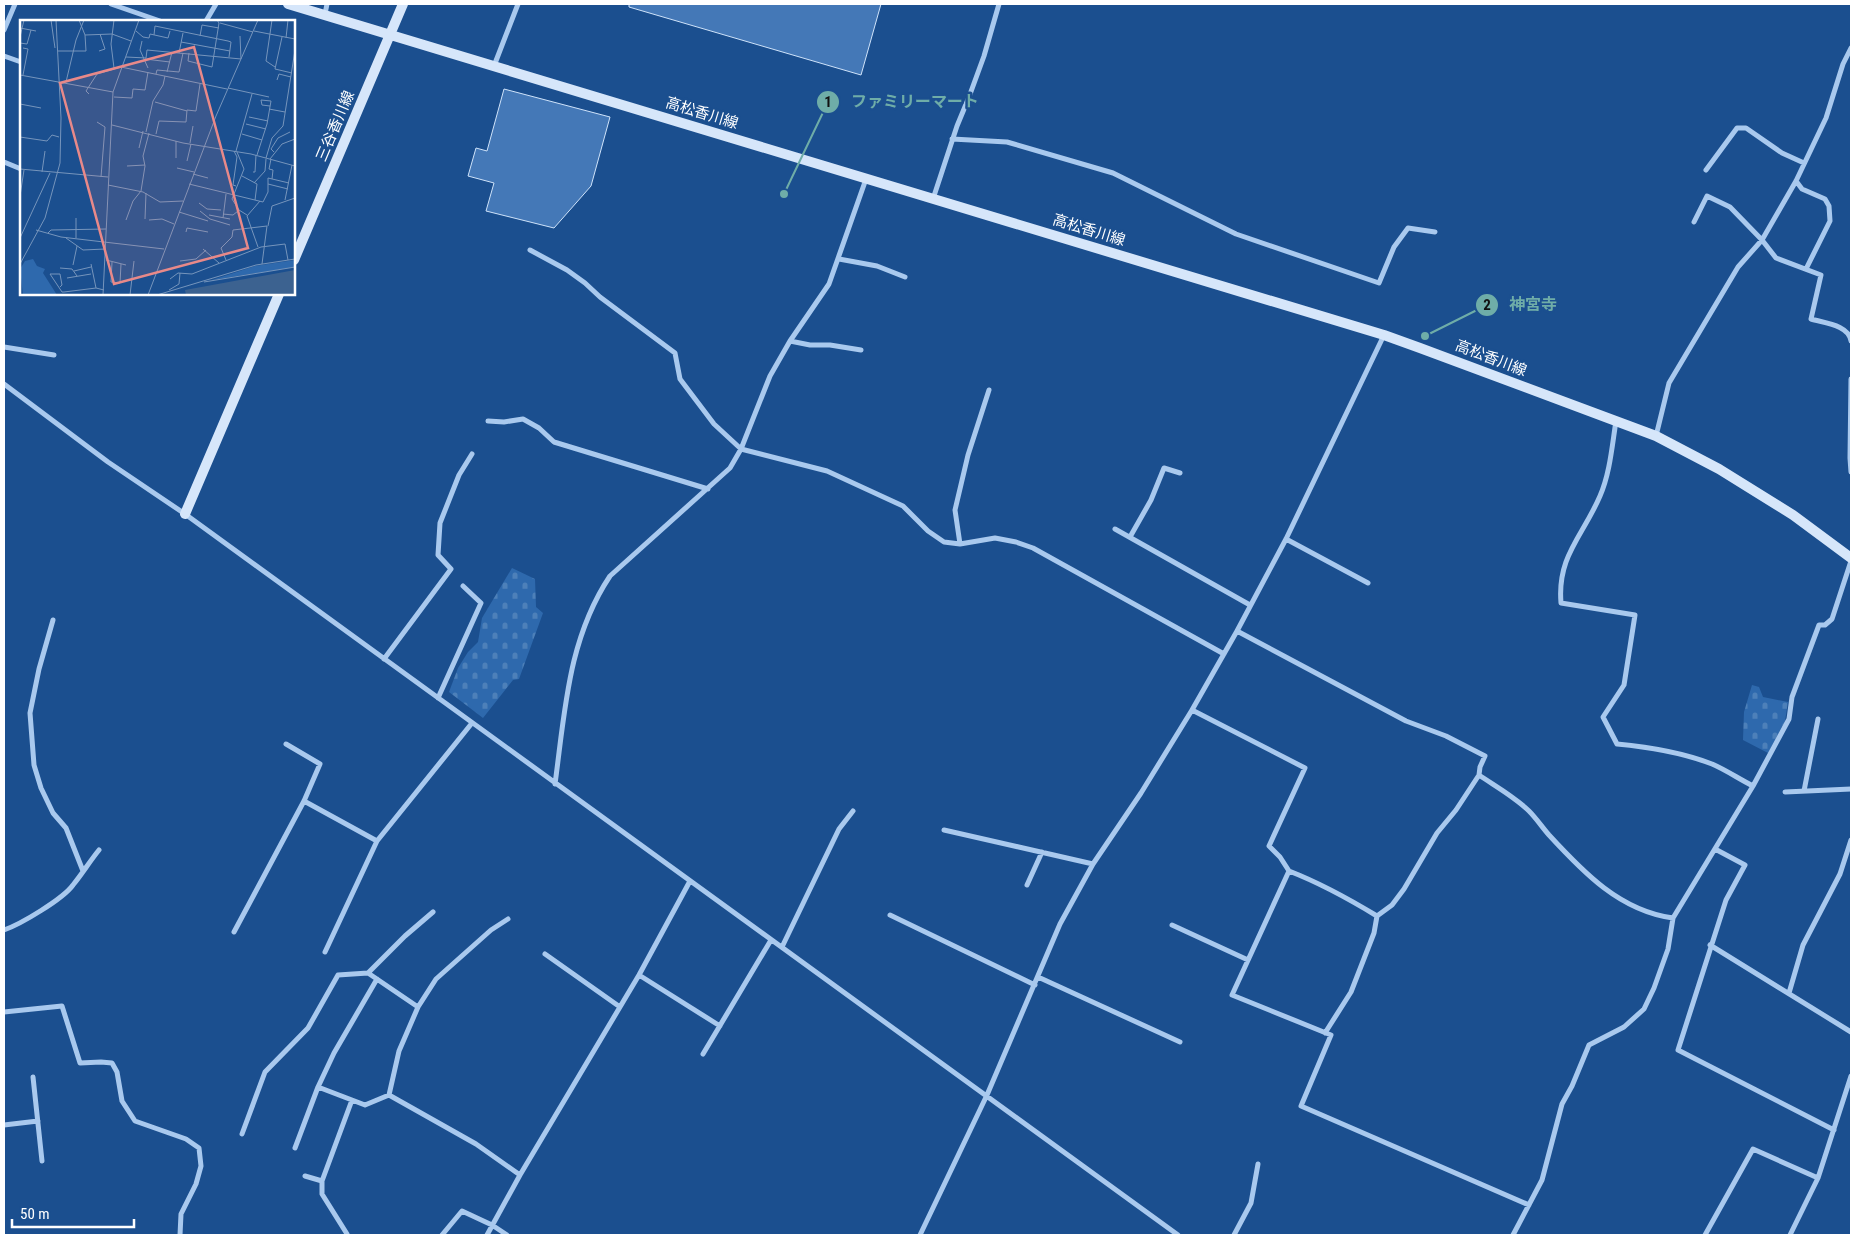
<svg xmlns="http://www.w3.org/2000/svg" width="1855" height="1239" font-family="'Roboto Condensed','Noto Sans JP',sans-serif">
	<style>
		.cemetery { fill: url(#cemetery-stones) }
		.building { fill: #4478b7; stroke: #cfe3fa }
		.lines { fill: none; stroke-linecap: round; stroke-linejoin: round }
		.minor { stroke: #a9c9ee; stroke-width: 5 }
		.secondary { stroke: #d6e6fa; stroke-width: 10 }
		.labels { text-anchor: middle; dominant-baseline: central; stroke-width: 5; stroke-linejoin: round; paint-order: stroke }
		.street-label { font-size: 15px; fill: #fff; stroke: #1b4f8f }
		.inset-road { fill: none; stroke: #7695bc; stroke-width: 1 }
		.view { fill: #e88989; fill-opacity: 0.15; stroke: #e88989; stroke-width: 2.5 }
		.inset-edge { fill: none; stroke: #fff; stroke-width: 2.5 }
		.leader { fill: none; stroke: #6fada8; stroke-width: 2 }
		.callout-dot { fill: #6fada8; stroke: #1b4f8f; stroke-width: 2 }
		.mark-label { font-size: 15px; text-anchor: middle; font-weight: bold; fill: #111 }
		.callout-label { font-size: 16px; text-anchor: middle; font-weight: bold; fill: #6fada8; stroke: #1b4f8f; stroke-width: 5; stroke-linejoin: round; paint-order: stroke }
	</style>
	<defs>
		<pattern id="cemetery-stones" width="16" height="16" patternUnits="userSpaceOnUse" patternTransform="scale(1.25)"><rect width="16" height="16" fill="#2e69ad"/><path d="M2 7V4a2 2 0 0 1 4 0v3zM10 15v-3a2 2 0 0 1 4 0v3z" fill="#4d80b9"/></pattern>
	</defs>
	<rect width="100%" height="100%" fill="#1b4f8f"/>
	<path class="cemetery" d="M512,568l23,11 1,28 7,6 -24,66 -6,1 -30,38 -34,-26 9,-24 10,-16 10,-10 4,-24z
		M1752,685l7,2 4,10 25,5 -3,19 -17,32 -25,-13 1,-28z"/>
	<path class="building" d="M629,4h252l-20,71 -232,-68z
		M504,89l106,28 -19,69 -37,42 -68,-17 8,-28 -26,-7 8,-28 11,3z"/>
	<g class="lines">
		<path class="minor" d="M111,4l49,17
			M325,14l2,-10
			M206,21l10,-17
			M4,30l11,-26
			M4,56l17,6
			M494,66l24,-62
			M952,139l55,3 106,31 123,61 143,49 15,-36 14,-19 27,4
			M4,162l17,7
			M1706,170l31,-42h9l36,25 22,10
			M1796,181l6,8 23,10 4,7 1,15 -24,48
			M933,199l24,-73 12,-29 15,-41 15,-52
			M1694,222l13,-26 23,11 32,33 14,18 45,17 -10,44c13,4 38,6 40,22
			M530,250l37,20 18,13 15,14 75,56 5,26 34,45 27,25 86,22 76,35 25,25 16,11 16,2 35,-6 21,4 17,6 191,106
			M839,259l38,7 28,11
			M790,341l20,4h20l31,5
			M4,347l50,8
			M1851,379l-1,79 1,14
			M4,384l104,78 77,52 993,721
			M488,421l16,1 19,-3 16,9 15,14 154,47
			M1616,421c-4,25 -6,52 -16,75 -17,40 -43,60 -39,107l74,12 -11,70 -21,32 14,27c32,3 64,8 95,20 14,6 27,15 41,22
			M1656,436l13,-53 69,-116 24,-27 34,-59 30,-63 17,-54 8,-16
			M1115,529l135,76
			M1130,537l21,-37 13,-32 16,5
			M1286,539l82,44
			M960,544l-5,-34 13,-55 21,-65
			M53,620l-14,49 -9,44 4,52 7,23 12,25 13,15 17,43
			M1237,631l169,90 40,15 39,20 -5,11 -1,8c16,11 36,22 50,36 7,7 13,16 20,24 34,37 71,76 124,83
			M384,659l67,-90 -13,-14 2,-32 19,-48 13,-21
			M438,698l43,-95 -18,-17
			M1192,710l113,58 -36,78 11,11 9,14 -57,124 99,40 -30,71 228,99
			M555,784c10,-73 13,-145 55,-208l120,-108 11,-19 29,-73 20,-35 39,-57 37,-105
			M1804,791l14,-72
			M1785,792l66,-3
			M304,801l73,40
			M944,830l149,34
			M1715,849l30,16 -19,35 -48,150 156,80
			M1289,871c31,12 60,28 88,45
			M1027,885l15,-33
			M890,915l145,70
			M1172,925l76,35
			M4,930c17,-6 59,-31 69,-45 9,-11 17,-24 26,-35
			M234,932l70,-131 16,-37 -34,-20
			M1710,945l141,87
			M782,947l57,-118 14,-18
			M325,952l52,-111 95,-118
			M545,954l75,53
			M368,973l50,34
			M639,975l81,51
			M1038,977l142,65
			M1789,993l14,-48 37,-71 11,-34
			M4,1012l58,-6 18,57 21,-1 11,1 5,9 5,29 13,20 51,18 13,9 2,18 -5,18 -15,30 -1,21
			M1325,1033l26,-41 23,-59 3,-17 15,-11 12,-16 33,-56 19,-23 23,-35
			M703,1054l68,-114
			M33,1077l9,84
			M318,1087l47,18 24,-10 87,49 44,31
			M389,1095l10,-44 19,-44 18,-28 55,-49 17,-11
			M4,1125l34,-4
			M242,1134l23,-62 43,-44 30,-53 30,-2 37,-37 28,-24
			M295,1148l23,-61 16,-34 43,-74
			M305,1176l17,5
			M347,1234l-25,-40v-13l30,-81
			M442,1235l20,-24 30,14 15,10
			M487,1235l33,-60 119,-200 51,-94
			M920,1235l67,-140 73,-171 33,-60 48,-71 51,-83 45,-79 49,-92 98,-204
			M1234,1235l17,-32 7,-39
			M1513,1235l29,-55 20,-76 10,-18 17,-41 35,-18 20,-18 10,-21 14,-39 5,-31 80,-132 36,-67 3,-22 27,-72h6l7,-6 19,-58
			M1705,1235l48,-86 65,29
			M1790,1235l28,-57 33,-102"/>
		<path class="secondary" d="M288,4l1096,331 36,13 236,88 63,33 74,46 58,43
			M294,260l109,-256
			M185,514l94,-220"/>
	</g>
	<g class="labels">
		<g class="street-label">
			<text transform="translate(702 113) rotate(17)">高松香川線</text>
			<text transform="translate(335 126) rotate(-67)">三谷香川線</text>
			<text transform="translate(1089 230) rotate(17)">高松香川線</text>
			<text transform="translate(1491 358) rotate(21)">高松香川線</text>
		</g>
	</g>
	<g transform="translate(20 20)">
		<rect width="275" height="275" fill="#1b4f8f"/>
		<path d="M275,240v7l-83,13 43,-14z" fill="#2e69ad"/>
		<path d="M13,239l4,7 8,3 -2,4 14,22h-34l-3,-26 5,-8z" fill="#2e69ad"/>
		<path d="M275,250v25h-109l-1,-5z" fill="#3c6290"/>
		<path class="inset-road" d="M31,0l4,28M252,0l-6,41 9,6M200,3l33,9M0,8l16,3M116,11l7,6 6,1 1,-4 18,4 2,-7M234,11l41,8M65,15l27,-1 19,7M134,15l1,-9 73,15 3,1 -2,15M180,16l2,-11 17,3M0,17l4,-17M262,17l-7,32 17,4M266,18l2,-18M122,21l-2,9 8,18M161,22l49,9M0,23l7,1 4,-14M38,31h28l-1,-16 -6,-15M79,31l6,-2 -5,-15M159,33l4,-20M169,33l-1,8 24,6 7,-44 -2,-3M106,37l20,1 1,-8 94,9 -1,-23M125,39l25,3M94,48l-3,-24 3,-24M147,52l5,-20M136,54l1,-4 22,2 4,-19M0,55l93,17M3,55l5,-26 -5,-1M257,60l2,-6 12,3M46,62l10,-42 8,-20M208,68l41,9M69,74l-3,-3 11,-17 24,-7 106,22M94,77l18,1 1,-9 12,1 3,-18M135,82l32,9M0,84l21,4M249,89l16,3M229,97l19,4M77,102l8,5 -4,50M226,104l20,5M92,105l71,18 68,11 44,12M126,112l7,-31 10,-16 2,-9M136,114l3,-13 27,1 1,-12 9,1 4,-27M222,114l20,6M0,117l27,4 5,-6 7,2M156,121v17M170,123l3,-17M119,128l4,-17M214,131l3,6 -4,28 3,1M216,131l16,-57M217,132l7,17 -12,30 7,11 8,5M254,132l-3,-3 7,-11 12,-6M237,135l10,-31 4,-23 -10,-1 1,5 8,1M246,138l6,-20 11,-12 12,-76M250,139l12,-15 13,-5M251,139l-2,10 4,1 -1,9M167,141l4,-17M107,146l18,-1M157,148l17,4M0,149l88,8M22,152l3,-21M233,152h2l1,-17M173,154l15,4M222,156l15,8 -2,16M234,163l11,-12 1,-12M169,164l74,18 5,-10v-14l21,5M248,164l20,5M88,165l35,7 17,10 23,-1M0,176l4,-26M265,180l7,-35M179,183l8,6 14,1M180,191l10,8 20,6M159,192l29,9M203,194l10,1 5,-4M189,195l21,4M203,198l3,-24M125,199l1,-26M106,200l7,-19 8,-10 4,-25 -2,-10 6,-23M129,200l13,-1 12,5M248,206l4,-20 23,-8M16,210l25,7 103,12M166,212l1,-4 21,4M28,213l3,-3 55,-1M0,218l30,-65M46,218l17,12 22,-1M56,218v-20M238,227l-11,-31 13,-15M183,229l16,14M86,240l20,5M206,240l-5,-12 11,-11 1,-7 34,-4 -5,38M160,241l16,-2 10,-9M92,242l-1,20 9,1 1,-19M0,244l25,-46 15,-55 1,-45 -5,-98M71,244l5,24 8,2M53,245l4,-19M40,248l12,1 5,7M54,251l17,-4M47,258l24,-4M150,259l8,-6 14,1 69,-27 24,-3 3,16M184,262l91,-15M40,267l2,-2 -2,-11h-10l12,18h2l32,-4M149,270l10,-6 1,-11M83,275l10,-203 26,-72M110,275l4,-34M128,275l68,-179 42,-96M137,275l99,-30 39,-6"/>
		<path class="view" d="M174,27l54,201 -134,36 -54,-201z"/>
		<rect width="275" height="275" class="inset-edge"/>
	</g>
	<path class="leader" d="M784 194L828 102M1425 336L1487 305"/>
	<g class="callout-dot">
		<circle cx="784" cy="194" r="5"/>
		<circle cx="1425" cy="336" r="5"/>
		<circle cx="828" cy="102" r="12"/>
		<circle cx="1487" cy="305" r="12"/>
	</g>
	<g class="mark-label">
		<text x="828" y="107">1</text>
		<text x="1487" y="310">2</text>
	</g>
	<g class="callout-label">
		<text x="915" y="107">ファミリーマート</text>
		<text x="1533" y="310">神宮寺</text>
	</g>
	<rect width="1855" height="1239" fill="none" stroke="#ffffff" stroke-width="10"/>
	<path d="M12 1219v8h122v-8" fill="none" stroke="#ffffff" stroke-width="2.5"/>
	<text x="20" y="1219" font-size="15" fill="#ffffff" stroke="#1b4f8f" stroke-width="4" paint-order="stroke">50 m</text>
</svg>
